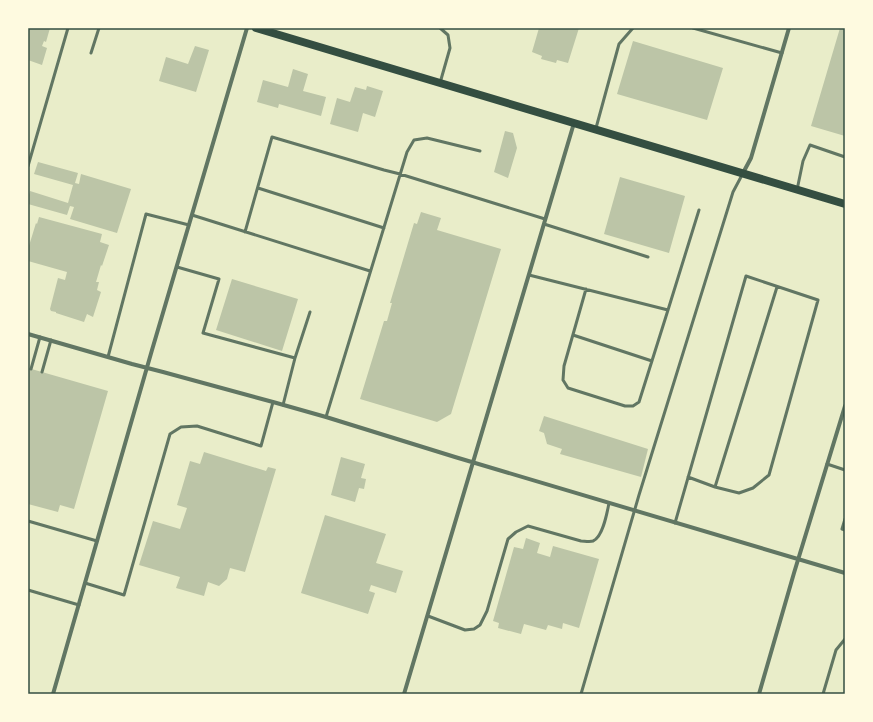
<svg xmlns="http://www.w3.org/2000/svg" width="873" height="722" font-family="'PT Sans Narrow',sans-serif">
	<style>
		.building { fill: #bcc5a7 }
		.lines { fill: none; stroke-linecap: round; stroke-linejoin: round }
		.service { stroke: #617663; stroke-width: 3 }
		.minor { stroke: #617663; stroke-width: 4 }
		.secondary { stroke: #344e41; stroke-width: 8 }
		.neatline { fill: none; stroke: #344e41; stroke-width: 1.5 }
	</style>
	<rect width="100%" height="100%" fill="#e9edc9"/>
	<path class="building" d="M28,28h22l-4,14 -2,-1 -2,5 5,2 -5,17 -14,-5z
		M539,28h40l-11,35 -11,-3 -1,3 -15,-4 1,-3 -10,-4z
		M840,28h5v108l-34,-10z
		M633,41l90,27 -16,52 -90,-26z
		M195,46l14,4 -13,42 -37,-11 7,-24 22,7z
		M293,69l15,5 -5,17 23,6 -5,19 -42,-12 -1,4 -21,-6 6,-22 25,7z
		M367,86l16,5 -8,26 -12,-4 -5,19 -28,-8 7,-26 13,4 5,-15 11,3z
		M505,131l8,2 4,15 -9,30 -14,-6z
		M38,162l40,11 -3,10 4,1 2,-10 50,15 -14,44 -47,-14 4,-12 -4,-1 -3,9 -39,-11v-6l2,-7 38,12 5,-18 -39,-11z
		M620,177l65,19 -16,57 -65,-19z
		M421,212l20,6 -4,12 64,19 -50,165 -14,8 -77,-23 24,-78h3l5,-18h-2l24,-80 3,1z
		M39,217l63,17 -2,8 9,3 -7,21 -1,-1 -5,17h3l-2,8 4,2 -8,25 -6,-3 -3,8 -28,-9v-1l-5,-1 -1,-2 8,-31 7,2 2,-8 -39,-11 1,-2h-1v-10l8,-26 1,1z
		M232,279l66,20 -16,52 -66,-21z
		M28,368l80,23 -34,118 -14,-4 -2,7 -30,-8z
		M544,416l104,33 -7,28 -81,-23 2,-5 -15,-5 -3,-11 -5,-2z
		M204,452l62,19 2,-4 8,2 -31,103 -15,-4 -3,11 -8,7 -11,-4 -4,14 -28,-8 4,-11 -41,-12 14,-44 27,8 7,-21 -10,-3 13,-44 10,3z
		M341,457l24,7 -4,14 5,1 -2,10 -5,-1 -4,14 -24,-7z
		M325,515l61,19 -10,29 27,8 -7,22 -25,-8 -2,6 6,2 -7,21 -67,-21z
		M526,538l14,5 -3,10 13,4 3,-11 46,13 -20,69 -16,-5 -1,6 -14,-4 -2,5 -22,-6 -3,10 -23,-6 1,-5 -6,-2 21,-74 9,2z"/>
	<g class="lines">
		<path class="service" d="M440,28l8,7 2,13 -10,35
			M693,28l89,25
			M91,53l8,-25
			M596,128l23,-84 14,-16
			M28,166l40,-138
			M258,188l126,40
			M797,190l6,-29 7,-16 35,12
			M192,215l178,56
			M544,224l104,33
			M245,232l27,-95 112,33 16,4 145,45
			M177,267l42,12 -16,54 92,25 -12,47
			M529,275l139,35 31,-100
			M586,289l-22,77 -1,14 5,8 57,18h8l6,-4 29,-92
			M573,335l79,26
			M108,357l38,-143 43,11
			M295,358l15,-46
			M31,369l9,-32
			M42,372l9,-32
			M326,417l81,-265 7,-12 13,-2 53,13
			M827,464l18,6
			M715,487l62,-200
			M845,519l-3,10 3,1
			M28,521l69,20
			M675,523l71,-247 72,24 -49,175 -16,13 -14,5 -24,-6 -27,-10
			M85,583l39,12 46,-161 11,-7 16,-1 64,20 12,-44
			M28,590l51,15
			M428,616l37,14 9,-1 6,-4 7,-14 21,-72 8,-7 12,-6 53,15c3,0 9,1 12,0 10,-4 14,-28 16,-38
			M581,694l58,-199 94,-303 9,-17
			M823,694l13,-44 9,-11"/>
		<path class="minor" d="M743,173l8,-15 38,-130
			M28,334l104,30 31,8 110,30 53,15 129,40 390,116
			M53,694l99,-344 95,-322
			M404,694l170,-571
			M759,694l35,-121 51,-167"/>
		<path class="secondary" d="M256,28l589,176"/>
	</g>
	<rect width="873" height="722" fill="none" stroke="#fefae0" stroke-width="58"/>
	<rect x="29" y="29" width="815" height="664" class="neatline"/>
</svg>
